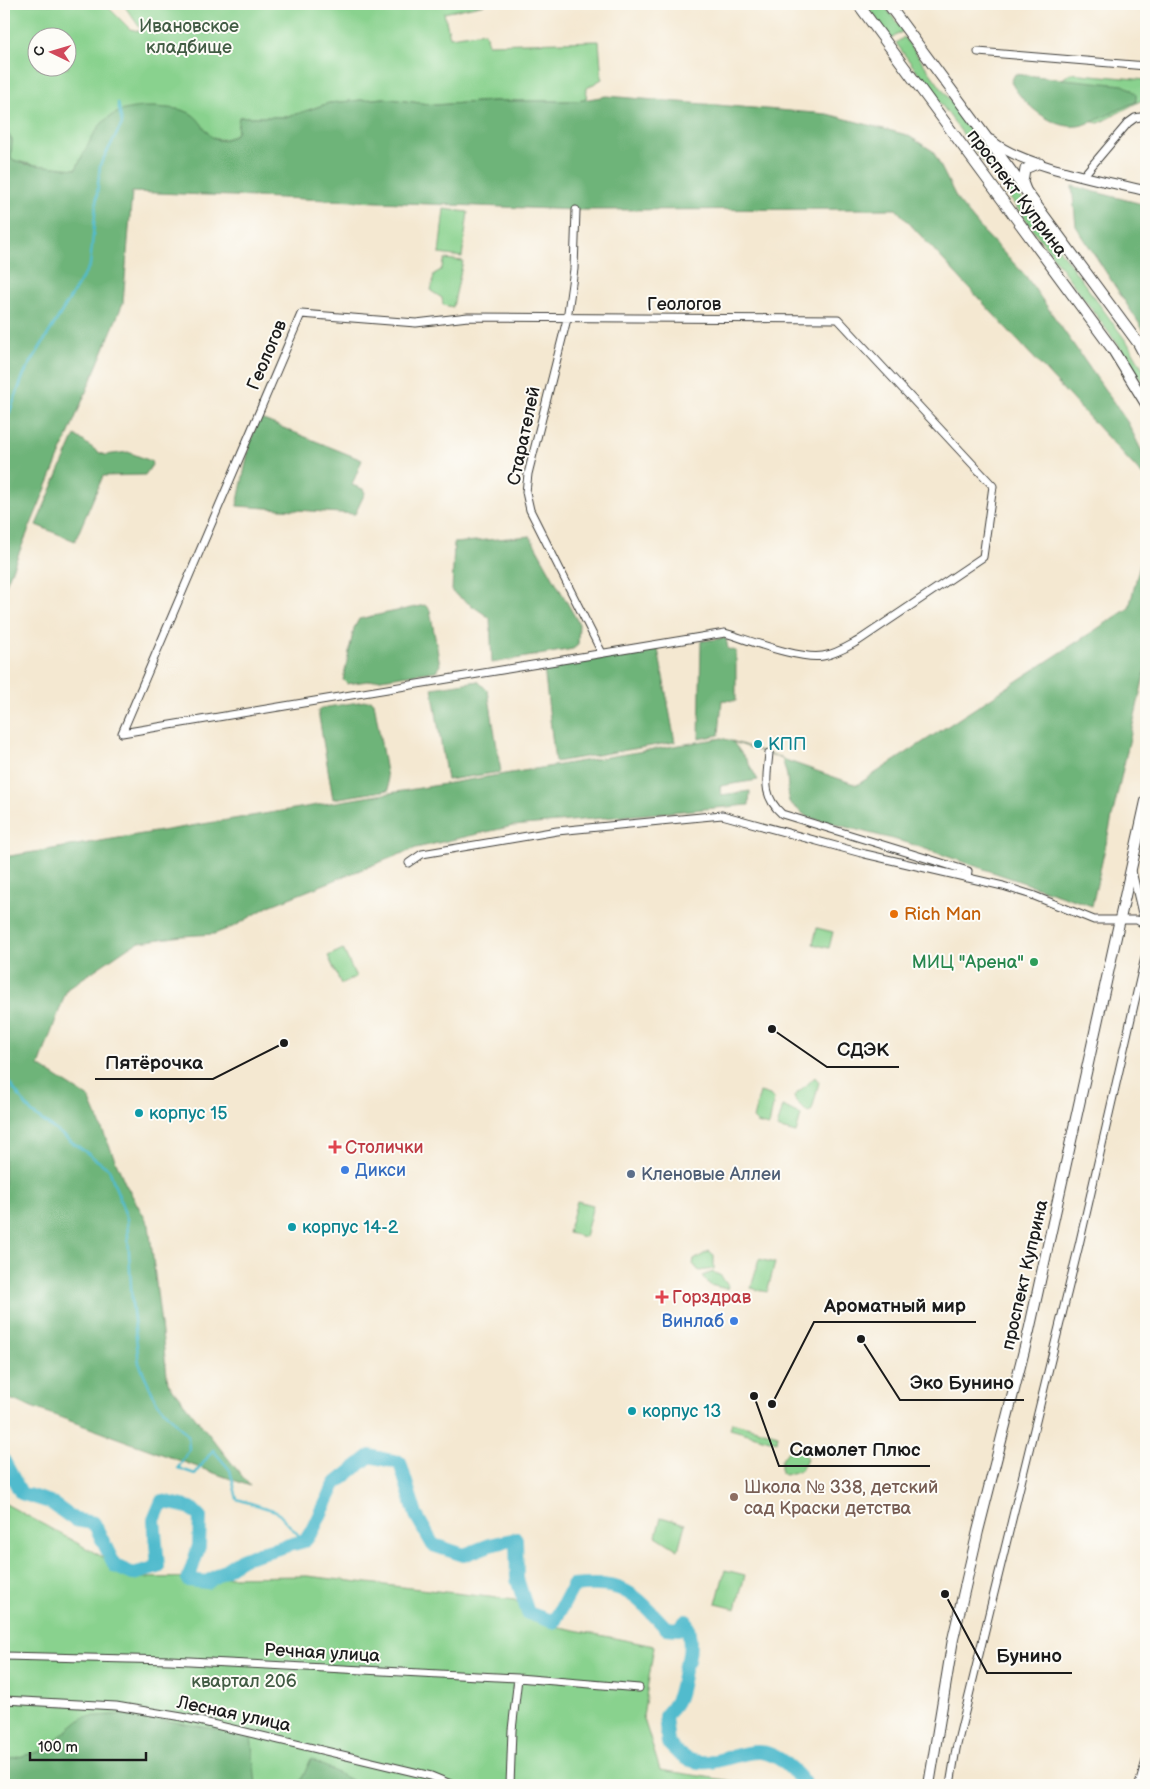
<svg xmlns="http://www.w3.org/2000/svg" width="1150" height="1789" font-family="'Balsamiq Sans',sans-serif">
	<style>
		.green { fill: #89d28e; stroke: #527755; fill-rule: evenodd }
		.forest { fill: #6eb479; stroke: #45684a }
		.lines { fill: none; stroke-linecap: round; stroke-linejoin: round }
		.stream { stroke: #51bbcd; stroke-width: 2.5 }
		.river { stroke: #51bbcd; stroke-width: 14 }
		.minor-casing { stroke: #3c3b37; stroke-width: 9 }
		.tertiary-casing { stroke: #3c3b37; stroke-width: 11 }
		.secondary-casing { stroke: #3c3b37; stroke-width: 12 }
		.minor { stroke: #fff; stroke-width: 7 }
		.tertiary { stroke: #fff; stroke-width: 9 }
		.secondary { stroke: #fff; stroke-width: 10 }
		.culture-dot { fill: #0f9aa8; stroke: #fdfcf7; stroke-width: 2 }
		.food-dot { fill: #e8710a; stroke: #fdfcf7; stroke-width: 2 }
		.leisure-dot { fill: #2e9e5b; stroke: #fdfcf7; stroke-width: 2 }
		.health-dot { fill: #e0444e; stroke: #fdfcf7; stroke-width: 2 }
		.shop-dot { fill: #3f7fe0; stroke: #fdfcf7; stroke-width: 2 }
		.service-dot { fill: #5c6f8a; stroke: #fdfcf7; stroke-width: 2 }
		.education-dot { fill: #8d6e63; stroke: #fdfcf7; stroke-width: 2 }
		.labels { text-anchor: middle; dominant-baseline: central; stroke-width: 4; stroke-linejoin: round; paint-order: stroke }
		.park-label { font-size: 18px; fill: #425c44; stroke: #fdfcf7 }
		.street-label { font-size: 18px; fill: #1c1c1c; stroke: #fdfcf7 }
		.culture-label { font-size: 18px; fill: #0d838f; stroke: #fdfcf7; text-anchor: start }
		.food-label { font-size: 18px; fill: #c56008; stroke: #fdfcf7; text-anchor: start }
		.leisure-label { font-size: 18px; fill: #27864d; stroke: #fdfcf7; text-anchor: end }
		.health-label { font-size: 18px; fill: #be3a42; stroke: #fdfcf7; text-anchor: start }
		.shop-label { font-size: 18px; fill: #366cbe; stroke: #fdfcf7; text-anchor: start }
		.service-label { font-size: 18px; fill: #4e5e75; stroke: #fdfcf7; text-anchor: start }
		.education-label { font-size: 18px; fill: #785e54; stroke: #fdfcf7; text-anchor: start }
		.leader { fill: none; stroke: #1c1c1c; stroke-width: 2 }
		.callout-dot { fill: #1c1c1c; stroke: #fdfcf7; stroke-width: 2 }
		.callout-label { font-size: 19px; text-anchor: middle; font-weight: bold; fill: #1c1c1c; stroke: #fdfcf7; stroke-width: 4; stroke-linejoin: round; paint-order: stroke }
	</style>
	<rect width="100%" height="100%" fill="#fdfcf7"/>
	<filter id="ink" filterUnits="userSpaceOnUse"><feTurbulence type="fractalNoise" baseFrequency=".02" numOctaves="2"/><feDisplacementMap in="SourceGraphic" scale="10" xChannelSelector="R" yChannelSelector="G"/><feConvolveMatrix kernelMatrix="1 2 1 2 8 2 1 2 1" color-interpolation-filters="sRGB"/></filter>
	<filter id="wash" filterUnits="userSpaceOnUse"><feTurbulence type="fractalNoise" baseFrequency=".0096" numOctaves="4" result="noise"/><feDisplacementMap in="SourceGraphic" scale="20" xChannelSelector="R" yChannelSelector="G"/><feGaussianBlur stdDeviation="1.12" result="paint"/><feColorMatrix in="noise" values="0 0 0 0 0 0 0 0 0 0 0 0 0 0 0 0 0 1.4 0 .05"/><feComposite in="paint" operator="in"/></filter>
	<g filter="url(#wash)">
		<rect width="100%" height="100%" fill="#f4e8d1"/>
		<path class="green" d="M4,4h101l25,25 13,3 -20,-28h362l-41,9 6,24 35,-5 3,12 111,-3 3,38 -15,9 -1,12 -9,1h-85l-57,4 -51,-7 -55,5 -41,14h-49l-2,16c-9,7 -17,8 -28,4l-121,8 -12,24c-22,-1 -44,-3 -66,-10l2,-19 -4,-6h-4zM38,38h30v30h-30z
			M865,4h18l20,27 -12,8z
			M904,37l225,308 17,29v14l-25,-39 -225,-306z
			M1070,73l76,7v18l-47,25c-19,-1 -34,-24 -47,-36z
			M444,209l24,3 -6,45 -23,-3z
			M445,259l18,2 -10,46 -10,-2 -1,-7 -11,-7 3,-17 7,-4z
			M817,928l16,4 -4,16 -16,-4z
			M343,949l13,28 -15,7 -13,-28z
			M815,1077l4,5 -7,28 -4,3 -13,-13 -1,-4z
			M760,1092l10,3 4,5 -5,26 -12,-3 -4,-4z
			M783,1106l18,9 -5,18 -19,-5z
			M577,1201l16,4 -8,32 -17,-4z
			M709,1251l5,4v14l-15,2 -6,-7 1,-4z
			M759,1259l16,4 -8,29 -16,-4z
			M713,1272l8,4 7,10 -1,3 -17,-4 -8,-9z
			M732,1422l46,13 -1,7 -47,-13z
			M791,1448l12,3 4,8 -6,11 -16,5 -4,-2v-13z
			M4,1503l137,75 166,-2 208,24 20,22 119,24 -11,70 17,54 99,15h-411l-40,-19 -4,19h-184l-116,-16z
			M661,1517l24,7 -7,26 -22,-14z
			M725,1570l20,5 -9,34 -20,-5z"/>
		<path class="forest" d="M1015,74l108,11 8,4 5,6v7c-18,7 -36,18 -53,23 -27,8 -61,-21 -72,-43z
			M606,96l221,18 80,21 26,16 25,50 25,30 42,44 103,148 18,37v19l-250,-270 -320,1 -444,-18 -9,111 -119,286v-455h4l4,6 -1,19 14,5 51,5c21,-42 26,-63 79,-62 11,1 29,1 38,8 15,11 17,38 44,18l2,-16h49l41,-14 55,-5 51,7 57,-4h85z
			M1072,186l74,19v129l-70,-108z
			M259,418l103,42 -10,25 11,4 2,4 -10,21 -118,-8 13,-63z
			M75,435l23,17 7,3 23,-3 23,9 1,4 -7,10 -42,1 -28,65 -39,-16z
			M530,536l49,88 -1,21 -5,4 -81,14 -2,-45 -38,-26 2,-49z
			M1146,540v127l-54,239 -184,-63 -101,-26 -18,-15 -2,-26 -5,-18 -50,-17 14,18 12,21 -38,6 1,9 29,-4 -1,14 -236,21 -97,22 -147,58 -34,20 -21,8 -32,2 -42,6 -13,6 -60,41 -28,77 50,32 36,85 24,42 19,158 82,103 -246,-89v-540l718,-119 135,47 272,-177z
			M425,605l5,5 10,55 -4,6 -89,13 -4,-4 11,-52 5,-9z
			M726,638l2,11 8,2v50l-14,-1 -3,35 -20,4 2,-98z
			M658,649l17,93 -120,20 -11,-94z
			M478,681l10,10 13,81 -54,8 -15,-92z
			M371,700l3,2 15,88 -56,9 -15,-88 3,-3z
			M127,1714l124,21 5,50h-252l2,-25 36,-9 42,-34z
			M311,1759l49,26h-61z"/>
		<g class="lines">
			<path class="stream" d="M4,427l20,-53 66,-109 10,-100 22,-41 -4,-21
				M4,1076l28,37 77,56 18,50 5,84 7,60 17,38 32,35 1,14 -11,18 17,6 18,-24 17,20 7,29 39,12 28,30"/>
			<path class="river" d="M4,1461l17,32 29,9 25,18 19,3 21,43 18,8 25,-7 -4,-47 8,-19 29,7 9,9 -1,29 -11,34 19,2 36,-24 61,-17 9,-11 22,-46 35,-28 30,7 16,52 17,30 31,10 26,-10 26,-6 1,40 11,34 26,9 19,-36c51,-5 60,6 93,42l12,1 8,-8c4,12 5,26 2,39 -1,3 -4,6 -4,10 -4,21 -4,30 -19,46l3,27c5,5 11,12 17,15 38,18 68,-29 105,10 6,5 12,10 15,17"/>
		</g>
	</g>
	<g filter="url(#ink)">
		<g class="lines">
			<defs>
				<path id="minor" d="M978,52l168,14
					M1084,175l44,-52 7,-5 11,-2
					M576,210l-2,59 -7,50 -39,155 -2,18 4,18 72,143
					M301,314l115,9 52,-6 370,2 155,167 -10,71 -125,84c-11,6 -22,13 -35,15 -24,4 -74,-16 -98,-23l-603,100z
					M769,753c-2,25 -8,42 13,61l186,57 -1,7
					M409,863l13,-9 135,-23 165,-16 143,39 138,32 29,9 62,25h43l8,5
					M1132,871l13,55
					M4,1656l166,4 348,18 121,10
					M4,1700l112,6 66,11 249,59 22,9
					M510,1785l2,-55 6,-52
					M950,1785l6,-36 123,-504 67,-292
					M1139,1785l7,-24"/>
				<path id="tertiary" d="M991,140c29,26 115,41 155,51
					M1026,190l-3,-8 2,-13 15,-6"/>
				<path id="secondary" d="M858,4l255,346 33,54
					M888,4l250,339 8,15
					M929,1785l24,-146 25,-108 51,-200 117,-530"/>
			</defs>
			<use href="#minor" class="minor-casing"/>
			<use href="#tertiary" class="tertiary-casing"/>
			<use href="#secondary" class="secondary-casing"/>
			<use href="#minor" class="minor"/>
			<use href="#tertiary" class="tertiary"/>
			<use href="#secondary" class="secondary"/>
		</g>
	</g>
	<g class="culture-dot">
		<circle cx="758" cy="744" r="5"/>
		<circle cx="139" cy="1113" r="5"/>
		<circle cx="292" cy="1227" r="5"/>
		<circle cx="632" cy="1411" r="5"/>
	</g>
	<circle class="food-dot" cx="894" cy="914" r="5"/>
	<circle class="leisure-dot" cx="1034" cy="962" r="5"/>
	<g class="health-dot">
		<path d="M332.5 1139.5h5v5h5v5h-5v5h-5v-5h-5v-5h5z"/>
		<path d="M659.5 1289.5h5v5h5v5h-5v5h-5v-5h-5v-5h5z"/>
	</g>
	<g class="shop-dot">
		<circle cx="345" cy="1170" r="5"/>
		<circle cx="734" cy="1321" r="5"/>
	</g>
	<circle class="service-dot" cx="631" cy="1174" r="5"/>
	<circle class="education-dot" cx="734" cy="1497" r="5"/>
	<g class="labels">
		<g class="park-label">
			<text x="189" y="26">Ивановское<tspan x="189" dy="21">кладбище</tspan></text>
			<text x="244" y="1681">квартал 206</text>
		</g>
		<g class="street-label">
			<text transform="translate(1017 193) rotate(53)">проспект Куприна</text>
			<text x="684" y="304">Геологов</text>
			<text transform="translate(267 355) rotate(-67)">Геологов</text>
			<text transform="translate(524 436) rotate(-78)">Старателей</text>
			<text transform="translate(1025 1275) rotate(-77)">проспект Куприна</text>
			<text transform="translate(322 1653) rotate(3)">Речная улица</text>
			<text transform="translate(234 1714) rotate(12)">Лесная улица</text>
		</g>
		<g class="culture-label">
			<text x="768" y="744">КПП</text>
			<text x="149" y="1113">корпус 15</text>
			<text x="302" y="1227">корпус 14-2</text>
			<text x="642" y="1411">корпус 13</text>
		</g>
		<g class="food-label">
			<text x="904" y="914">Rich Man</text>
		</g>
		<g class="leisure-label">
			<text x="1024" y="962">МИЦ "Арена"</text>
		</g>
		<g class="health-label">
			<text x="345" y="1147">Столички</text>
			<text x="672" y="1297">Горздрав</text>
		</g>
		<g class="shop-label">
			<text x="355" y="1170">Дикси</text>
			<text x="724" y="1321" text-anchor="end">Винлаб</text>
		</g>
		<g class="service-label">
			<text x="641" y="1174">Кленовые Аллеи</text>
		</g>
		<g class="education-label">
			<text x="744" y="1487">Школа № 338, детский<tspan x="744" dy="21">сад Краски детства</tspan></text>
		</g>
	</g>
	<path class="leader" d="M772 1029L827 1067H899M284 1043L213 1079H95M772 1404L814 1322H976M861 1339L900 1400H1024M754 1396L779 1466H930M945 1594L987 1673H1072"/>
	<g class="callout-dot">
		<circle cx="772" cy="1029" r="5"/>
		<circle cx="284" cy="1043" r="5"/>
		<circle cx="772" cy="1404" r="5"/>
		<circle cx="861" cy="1339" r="5"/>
		<circle cx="754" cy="1396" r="5"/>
		<circle cx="945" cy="1594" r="5"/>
	</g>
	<g class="callout-label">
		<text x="863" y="1056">СДЭК</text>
		<text x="154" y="1069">Пятёрочка</text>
		<text x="895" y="1312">Ароматный мир</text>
		<text x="962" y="1389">Эко Бунино</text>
		<text x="855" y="1456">Самолет Плюс</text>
		<text x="1029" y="1662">Бунино</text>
	</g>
	<rect width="1150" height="1789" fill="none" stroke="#fdfcf7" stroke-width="20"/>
	<g transform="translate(52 52) rotate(275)"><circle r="24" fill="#fdfcf7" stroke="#a3a29f"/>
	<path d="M0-4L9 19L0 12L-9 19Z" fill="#d1495b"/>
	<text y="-8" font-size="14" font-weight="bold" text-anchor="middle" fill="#1c1c1c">С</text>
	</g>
	<path d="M30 1752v8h116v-8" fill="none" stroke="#1c1c1c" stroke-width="2.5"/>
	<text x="38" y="1752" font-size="15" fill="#1c1c1c" stroke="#fdfcf7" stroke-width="4" paint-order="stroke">100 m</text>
</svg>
